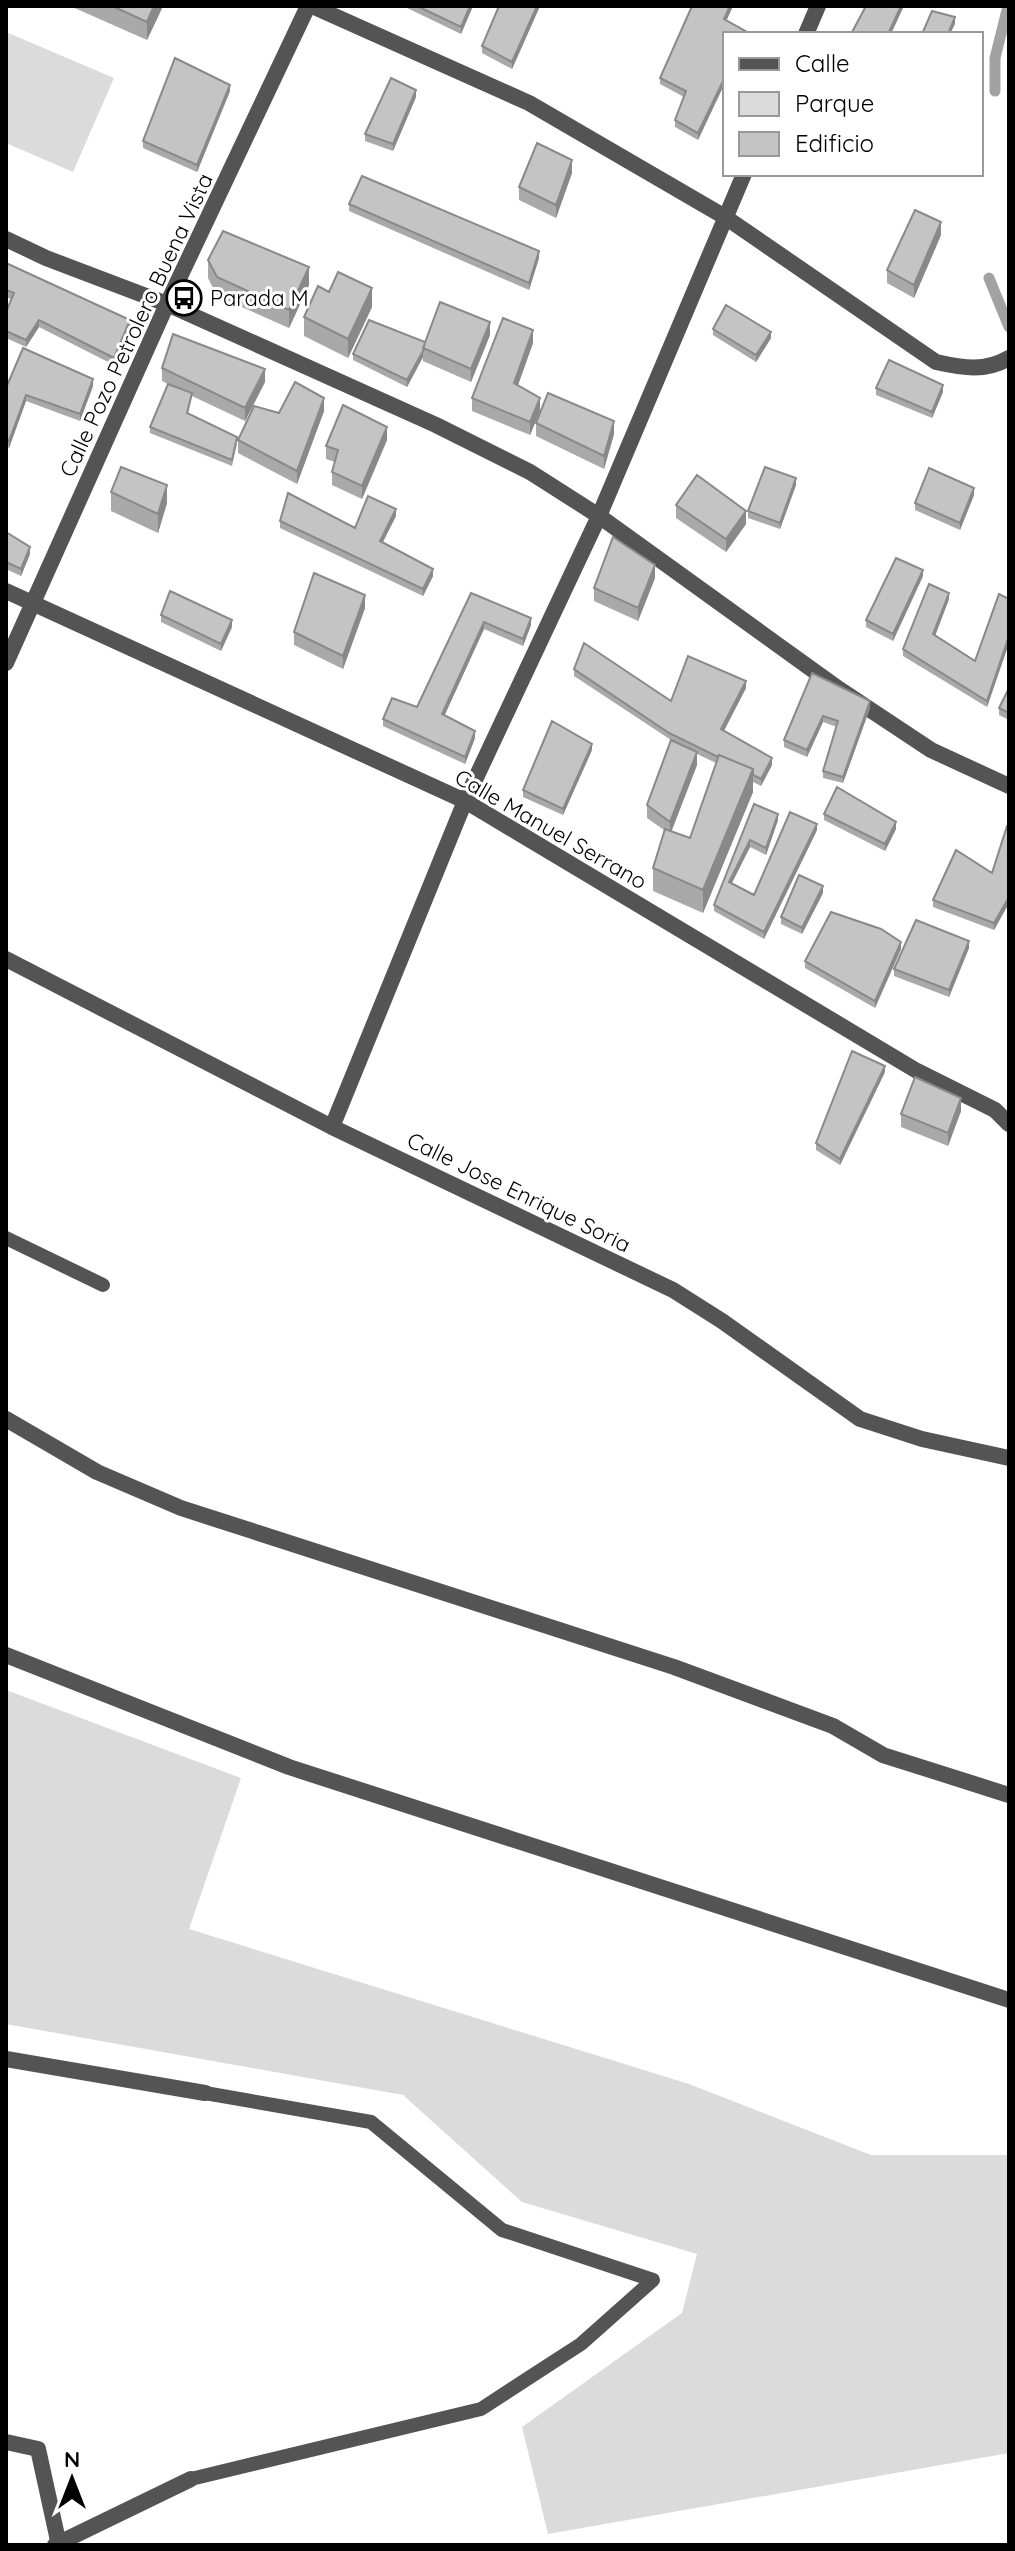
<svg xmlns="http://www.w3.org/2000/svg" width="1015" height="2551" font-family="Quicksand,sans-serif">
	<style>
		.green { fill: #dbdbdb }
		.lines { fill: none; stroke-linecap: round; stroke-linejoin: round }
		.stream { stroke: #a2a2a2; stroke-width: 11 }
		.service { stroke: #545454; stroke-width: 14 }
		.minor { stroke: #545454; stroke-width: 16 }
		.tertiary { stroke: #545454; stroke-width: 16 }
		.wall { fill: #a9a9a9; fill-rule: evenodd }
		.shaded-wall { fill: #898989 }
		.building { fill: #c4c4c4; stroke: #898989; stroke-width: 2 }
		.labels { text-anchor: middle; dominant-baseline: central; stroke-width: 6; stroke-linejoin: round; paint-order: stroke }
		.poi-label { font-size: 22px; fill: #000; stroke: #fff; text-anchor: start }
		.street-label { font-size: 22px; fill: #000; stroke: #fff }
	</style>
	<rect width="100%" height="100%" fill="#fff"/>
	<path class="green" d="M6,32l108,46 -41,94 -67,-29z
		M6,1690l235,88 -52,151 500,155 182,71h138v298l-461,81 -26,-107 160,-114 15,-59 -175,-52 -119,-107 -397,-71z"/>
	<g class="lines">
		<path class="stream" d="M995,91v-33l13,-52
			M989,278l20,49"/>
		<path class="service" d="M6,1238l97,47
			M191,2479l290,-70 100,-65 72,-64 -151,-50 -131,-108 -166,-29"/>
		<path class="minor" d="M312,6l217,97 196,114 211,145c27,6 49,10 73,-4
			M806,34l12,-28
			M6,239l40,19 121,46 269,121 94,47 69,44 240,173 92,61 78,36
			M6,591l459,210 452,270 78,39 14,14
			M6,959l326,168 341,163 49,31 138,98 62,20 87,19
			M332,1127l133,-326 134,-285 145,-342
			M6,1655l283,112 720,233
			M6,2059l199,34
			M6,2442l32,7 21,96
			M55,2545l136,-66"/>
		<path class="tertiary" d="M6,663l161,-359 141,-298
			M6,1419l91,53 84,36 493,159 159,59 50,29 126,40"/>
	</g>
	<path class="wall" d="M70,6h93l-16,34z
		M403,6h70l-12,28z
		M540,6l-28,63 -30,-16v-7z
		M733,6l-7,14 21,14 -49,106 -23,-13v-7l9,-23 -24,-13v-6z
		M230,91l-33,81 -54,-24v-7z
		M416,97l-23,54 -28,-10v-7z
		M572,173l-16,45 -37,-18v-13z
		M349,204l190,54 -10,32 -180,-79z
		M941,235l-27,63 -27,-15v-13z
		M208,260l101,25 -20,43 -72,-32 -9,-18z
		M6,263l124,64 -16,38 -75,-38 -13,20 -20,-9v-26l5,-13 -5,-2z
		M329,292l43,15 -24,51 -44,-22v-19z
		M713,329l58,9 -15,24 -43,-27z
		M490,335l-19,47 -48,-21v-4l-16,30 -54,-27v-6l72,-12z
		M533,343l-15,42 22,26 -10,24 -58,-24v-13z
		M162,368l103,14 -20,39 -53,-25 -4,18 49,30 -5,22 -82,-33v-6l18,-43 -6,-3z
		M93,386l-13,35 -54,-20 -17,47 -3,-3v-57z
		M876,388l67,4 -11,26 -56,-23z
		M324,411l-27,73 -59,-31v-13l41,-27z
		M536,423l78,11 -10,35 -68,-33z
		M387,440l-25,59 -30,-14v-13l3,-10 -9,-3v-13z
		M796,485l-16,44 -32,-11v-7z
		M111,492l56,11 -9,30 -47,-22z
		M974,495l-14,35 -45,-20v-7z
		M676,505l70,19 -20,28 -50,-34z
		M396,516l-14,27 51,33 -10,20 -143,-68v-7l75,7z
		M6,532l24,22 -9,22 -15,-7z
		M923,576l-30,65 -27,-14v-7z
		M655,578l-17,43 -44,-20v-13z
		M471,593l60,32 -8,21 -39,-17 -40,87 31,22 -10,26 -82,-38v-7l34,-12z
		M949,599l-14,37 40,25 34,-62v44l-22,64 -84,-51v-7z
		M365,608l-22,61 -49,-24v-13z
		M161,615l71,12 -11,24 -60,-29z
		M574,669l97,32 75,-13 -22,43 48,34 -11,21 -8,-4v10l-50,121 -50,-22v-23l11,-38 -17,-12v-13l24,-65 -97,-64zM697,754l19,9 -26,75 -19,-6 26,-67z
		M812,673l58,35 -27,75 -20,-5v-7l14,-44 -14,-5 -16,35 -23,-10v-7z
		M1009,688v32l-10,-5v-7z
		M592,750l-29,65 -40,-18v-7z
		M754,804l24,16 -12,35 -16,-8 -19,37 23,11 63,-65 -53,109 -50,-28v-6z
		M824,814l72,15 -11,22 -61,-31z
		M1009,826v77l-15,27 -61,-23v-7l59,-27z
		M823,893l-21,41 -21,-10v-7z
		M969,948l-20,49 -55,-21v-7z
		M901,949l-26,59 -70,-40v-7z
		M885,1072l-45,93 -24,-15v-7z
		M961,1111l-13,35 -47,-19v-13z"/>
	<path class="shaded-wall" d="M154,6h9l-16,34v-18z
		M470,6h3l-12,28v-7z
		M537,6h3l-28,63v-7z
		M730,6h3l-9,20v-7z
		M901,6h3l-13,28h-3z
		M955,17v7l-5,10h-2z
		M725,77v6l-27,57v-7z
		M230,85v6l-33,81v-7z
		M416,90v7l-23,54v-7z
		M572,160v13l-16,45v-13z
		M941,222v13l-27,63v-13z
		M539,251v7l-10,32v-7z
		M309,267v18l-20,43v-18z
		M372,288v19l-24,51v-19z
		M39,320v7l-13,20v-7z
		M130,320v7l-16,38v-7z
		M490,322v13l-19,47v-13z
		M533,330v13l-19,53v-13z
		M771,332v6l-15,24v-7z
		M423,351v6l-16,30v-7z
		M265,369v13l-20,39v-13z
		M93,379v7l-13,35v-7z
		M943,385v7l-11,26v-6z
		M26,395v6l-17,47v-7z
		M324,398v13l-27,73v-13z
		M540,398v13l-10,24v-13z
		M614,421v13l-10,35v-13z
		M387,427v13l-25,59v-13z
		M796,478v7l-16,44v-6z
		M167,485v18l-9,30v-19z
		M974,488v7l-14,35v-7z
		M396,509v7l-16,32v-7z
		M746,511v13l-20,28v-13z
		M30,547v7l-9,22v-7z
		M655,565v13l-17,43v-13z
		M433,569v7l-10,20v-7z
		M923,570v6l-30,65v-7z
		M949,593v6l-16,42v-7z
		M365,595v13l-22,61v-13z
		M531,618v7l-8,21v-7z
		M232,620v7l-11,24v-7z
		M484,622v7l-42,92v-7z
		M1009,636v7l-22,64v-6z
		M746,681v7l-25,48v-7z
		M870,701v7l-27,75v-6z
		M823,716v6l-16,35v-7z
		M475,731v7l-10,26v-7z
		M592,744v6l-29,65v-6z
		M697,752v13l-27,70v-13z
		M772,758v7l-11,21v-7z
		M753,769v23l-50,121v-23z
		M778,814v6l-12,35v-7z
		M896,822v7l-11,22v-7z
		M817,824v6l-53,109v-7z
		M750,840v7l-21,42v-7z
		M823,886v7l-21,41v-6z
		M1009,897v6l-15,27v-7z
		M969,941v7l-20,49v-7z
		M901,942v7l-26,59v-7z
		M885,1066v6l-45,93v-6z
		M961,1098v13l-13,35v-13z"/>
	<path class="building" d="M112,6h42l-7,16z
		M417,6h53l-9,21z
		M499,6h38l-25,56 -30,-16z
		M692,6h38l-6,13 23,13 -1,2h-21v43l-27,56 -23,-13 11,-29 -26,-13z
		M866,6h35l-13,28h-37z
		M932,11l23,6 -7,17h-26z
		M175,58l55,27 -33,80 -54,-24z
		M391,78l25,12 -23,54 -28,-10z
		M537,143l35,17 -16,45 -37,-18z
		M362,176l177,75 -10,32 -180,-79z
		M915,210l26,12 -27,63 -27,-15z
		M223,231l86,36 -20,43 -72,-33 -9,-17z
		M6,263l124,57 -16,38 -75,-38 -13,20 -20,-9v-19l8,-19 -8,-3z
		M338,272l34,16 -24,51 -44,-22 14,-31 11,6z
		M440,302l50,20 -19,47 -48,-21z
		M726,305l45,27 -15,23 -43,-26z
		M503,318l30,12 -19,53 26,15 -10,24 -58,-24z
		M369,320l56,22 -2,9 -16,29 -54,-26z
		M173,334l92,35 -20,39 -83,-40z
		M23,348l70,31 -13,35 -54,-19 -17,46 -3,-2v-51z
		M889,360l54,25 -11,27 -56,-24z
		M295,382l29,16 -27,73 -59,-31 16,-34 25,7z
		M168,384l24,9 -5,20 50,24 -5,23 -82,-33z
		M548,393l66,28 -10,35 -68,-33z
		M343,405l44,22 -25,59 -30,-14 6,-22 -12,-4z
		M121,467l46,18 -9,29 -47,-22z
		M765,467l31,11 -16,45 -32,-12z
		M929,468l45,20 -14,35 -45,-20z
		M697,475l49,36 -20,28 -50,-34z
		M288,493l67,35 13,-32 28,13 -16,32 53,28 -10,20 -143,-68z
		M6,532l24,15 -9,22 -15,-7z
		M613,537l42,28 -17,43 -44,-20z
		M896,558l27,12 -30,64 -27,-14z
		M314,573l51,22 -22,61 -49,-24z
		M929,584l20,9 -16,41 42,27 24,-67 10,5v37l-22,65 -84,-52z
		M170,591l62,29 -11,24 -60,-29z
		M471,593l60,25 -8,21 -39,-17 -42,92 33,17 -10,26 -82,-38 9,-21 25,9z
		M584,643l87,58 17,-45 58,25 -25,48 51,29 -11,21 -8,-4v-6l-34,-14 -1,2 -49,-24 -95,-64z
		M812,673l58,28 -27,76 -20,-6 15,-50 -15,-5 -16,34 -23,-10z
		M1009,688v25l-10,-5z
		M552,721l40,23 -29,65 -40,-19z
		M671,740l26,12 -27,70 -23,-17z
		M719,755l34,14 -50,121 -50,-22 12,-39 25,9z
		M837,787l59,35 -11,22 -61,-30z
		M754,804l24,10 -12,34 -16,-8 -21,42 25,13 36,-83 27,12 -53,108 -50,-27z
		M1007,826h2v71l-15,26 -61,-23 23,-50 36,23z
		M799,875l24,11 -21,42 -21,-11z
		M831,912l50,17 20,13 -26,59 -70,-40z
		M916,920l53,21 -20,49 -55,-21z
		M852,1051l33,15 -45,93 -24,-16z
		M915,1077l46,21 -13,35 -47,-19z"/>
	<defs>
		<symbol id="bus-ring" viewBox="-11 -11 22 22"><circle r="9.5" fill="#fff" stroke="#000" stroke-width="1.5"/><path d="M-5-6H5V4H4V6H2V4H-2V6H-4V4H-5ZM-3.5-4V0h7V-4ZM-3.5 1.2v1.5H-2V1.2ZM2 1.2v1.5H3.5V1.2Z" fill="#000"/></symbol>
	</defs>
	<g fill-rule="evenodd">
		<use href="#bus-ring" x="164" y="278" width="40" height="40"/>
	</g>
	<g class="labels">
		<g class="poi-label">
			<text x="210" y="298">Parada M</text>
		</g>
		<g class="street-label">
			<text transform="translate(136 325) rotate(-65)">Calle Pozo Petrolero Buena Vista</text>
			<text transform="translate(551 829) rotate(30)">Calle Manuel Serrano</text>
			<text transform="translate(519 1192) rotate(26)">Calle Jose Enrique Soria</text>
		</g>
	</g>
	<rect width="1015" height="2551" fill="none" stroke="#000000" stroke-width="16"/>
	<rect x="723" y="32" width="260" height="144" fill="#ffffff" stroke="#999999" stroke-width="2"/>
	<rect x="739" y="58" width="40" height="12" fill="#545454" stroke="#999999" stroke-width="2"/>
	<text x="795" y="72" font-size="24" fill="#000000">Calle</text>
	<rect x="739" y="92" width="40" height="24" fill="#dbdbdb" stroke="#999999" stroke-width="2"/>
	<text x="795" y="112" font-size="24" fill="#000000">Parque</text>
	<rect x="739" y="132" width="40" height="24" fill="#c4c4c4" stroke="#999999" stroke-width="2"/>
	<text x="795" y="152" font-size="24" fill="#000000">Edificio</text>
	<g transform="translate(72 2479)" stroke="#ffffff" stroke-width="6" paint-order="stroke">
	<path d="M0-6L14 30L0 20L-14 30Z" fill="#000000"/>
	<text y="-12" font-size="22" font-weight="bold" text-anchor="middle" fill="#000000">N</text>
	</g>
</svg>
